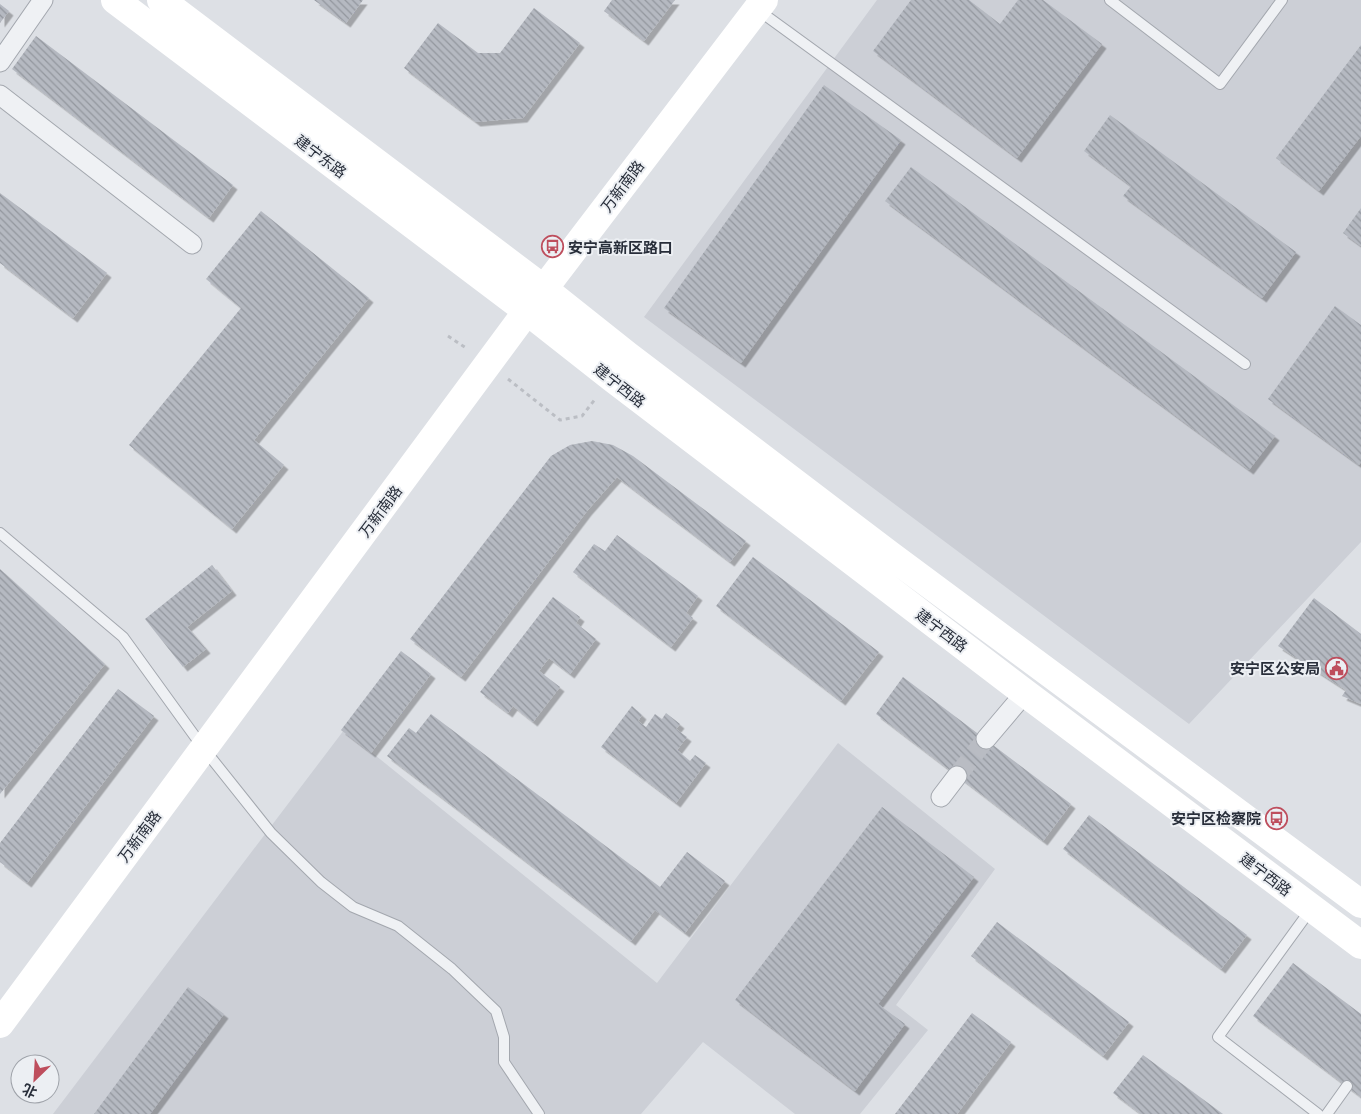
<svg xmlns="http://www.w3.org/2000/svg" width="1361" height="1114" font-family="Lato,'Noto Sans SC',sans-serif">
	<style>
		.built { fill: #cccfd6 }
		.building { fill: url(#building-back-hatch); filter: url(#shadow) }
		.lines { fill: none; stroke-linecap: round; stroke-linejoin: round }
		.street-tunnel { stroke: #b9bcc3; stroke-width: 19; stroke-dasharray: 19 9; stroke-linecap: butt }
		.lane-casing { stroke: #a3a7ae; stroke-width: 12 }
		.street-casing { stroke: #a3a7ae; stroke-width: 21 }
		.path { stroke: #bbbec4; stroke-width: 3; stroke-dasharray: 4 4; stroke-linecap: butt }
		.lane { stroke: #eff1f4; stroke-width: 10 }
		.street { stroke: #eff1f4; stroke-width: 19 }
		.secondary { stroke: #fff; stroke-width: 28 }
		.labels { text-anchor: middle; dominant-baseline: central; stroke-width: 4; stroke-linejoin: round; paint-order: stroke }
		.street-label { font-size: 15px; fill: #282e3a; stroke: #eceff3 }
		.poi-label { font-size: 15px; font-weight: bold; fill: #282e3a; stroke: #eceff3; text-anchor: end }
	</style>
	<defs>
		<pattern id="building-back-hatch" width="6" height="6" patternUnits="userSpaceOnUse" patternTransform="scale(1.25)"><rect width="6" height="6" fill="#b5b9c1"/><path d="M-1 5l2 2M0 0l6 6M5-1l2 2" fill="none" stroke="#93979e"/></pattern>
		<filter id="shadow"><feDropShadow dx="4.5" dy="4.5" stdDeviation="0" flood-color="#0004"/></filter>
	</defs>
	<rect width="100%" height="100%" fill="#dde0e5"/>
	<path class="built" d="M877,0h484v542l-172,182 -545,-407z
		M344,730l313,253 181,-240 157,126 -99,136 32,25 -68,84h-65l-92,-72 -62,72h-588z"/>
	<path class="building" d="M314,0h49l-17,23z
		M612,0h63l-31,41 -40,-30z
		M911,0h58l31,24 18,-24h25l59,44 -85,114 -144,-107z
		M0,4l9,7 -9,12z
		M534,8l46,35 -57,75 -47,4 -72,-54 34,-45 40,30h22z
		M36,36l197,149 -24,33 -197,-149z
		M1361,45v91l-42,55 -43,-33z
		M824,85l77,55 -160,223 -77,-55z
		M1110,115l186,137 -34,46 -139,-102 8,-10 -47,-35z
		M911,167l364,269 -26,34 -364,-269z
		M0,193l107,80 -34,45 -73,-55z
		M1361,208v38l-18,-13z
		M261,211l108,87 -115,142 30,25 -52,64 -103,-84 112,-137 -35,-29z
		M1335,306l26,19v137l-2,3 -91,-66z
		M592,441l21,4 20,11 113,85 -16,21 -113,-85 -30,34 -126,166 -51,-38 141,-183 19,-11z
		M617,535l81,61 -12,17 7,5 -22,29 -98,-75 21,-28 11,7z
		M753,557l126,95 -38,49 -125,-95z
		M212,565l20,26 -45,36 19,22 -23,18 -38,-48z
		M0,569l105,95 -105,130z
		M553,597l27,20 -4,6 20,16 -26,35 -21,-16 -10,13 21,16 -27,35 -20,-16 -5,7 -28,-21z
		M1314,598l47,36v70l-19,-8 4,-6 -68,-44z
		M401,651l30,23 -60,79 -30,-23z
		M903,677l168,127 -28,37 -167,-127z
		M118,689l36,27 -127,167 -27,-21v-19z
		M632,706l10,9 -4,6 8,6 9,-13 7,5 4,-6 14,11 -4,5 11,8 -10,13 13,11 5,-6 11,8 -30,40 -75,-56z
		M431,714l229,173 27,-35 38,29 -40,52 -30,-23 -24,31 -244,-185 22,-28 7,5z
		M882,807l92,70 -96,127 27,20 -50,67 -120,-91z
		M1089,815l158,120 -26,34 -158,-120z
		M997,922l132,100 -26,34 -132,-100z
		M1293,963l68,51v83l-108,-81z
		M188,987l36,27 -74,100h-56z
		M972,1013l39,29 -54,72h-62z
		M1143,1055l80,59h-82l-28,-21z"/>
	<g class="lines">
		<path class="street-tunnel" d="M957,776l29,-37"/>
		<defs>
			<path id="lane" d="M1110,0l110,84 62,-84
				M758,10l487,354
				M0,533l123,104 81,112 67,84 50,49 32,25 45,19 54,43 44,42 8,26v25l35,52
				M1311,909l-93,128 100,77
				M1327,1114l20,-28"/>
			<path id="street" d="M0,62l43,-62
				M0,95l192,149
				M986,739l39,-46
				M941,797l16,-21"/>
		</defs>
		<use href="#lane" class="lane-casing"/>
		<use href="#street" class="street-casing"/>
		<path class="path" d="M448,336l18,12
			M508,379l52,41 22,-4 14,-18"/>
		<use href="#lane" class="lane"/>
		<use href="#street" class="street"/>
		<path class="secondary" d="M115,0l412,311 85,67 413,315 336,252
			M161,0l383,289 83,66 263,200 471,349
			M0,1024l527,-713 237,-311"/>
	</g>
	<defs>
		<symbol id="bus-ring" viewBox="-11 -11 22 22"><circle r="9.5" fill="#eceff3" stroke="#be4e5d" stroke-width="1.5"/><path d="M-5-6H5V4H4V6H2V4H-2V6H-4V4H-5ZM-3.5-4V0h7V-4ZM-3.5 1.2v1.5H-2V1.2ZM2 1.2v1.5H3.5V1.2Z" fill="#be4e5d"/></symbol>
		<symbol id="civic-ring" viewBox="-11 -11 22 22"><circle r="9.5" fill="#eceff3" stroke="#be4e5d" stroke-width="1.5"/><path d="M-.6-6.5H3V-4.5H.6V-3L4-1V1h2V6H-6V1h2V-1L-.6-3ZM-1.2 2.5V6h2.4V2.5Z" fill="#be4e5d"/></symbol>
	</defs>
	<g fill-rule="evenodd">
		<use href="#bus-ring" x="540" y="234" width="25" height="25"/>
		<use href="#civic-ring" x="1324" y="656" width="25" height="25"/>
		<use href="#bus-ring" x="1264" y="806" width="25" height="25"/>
	</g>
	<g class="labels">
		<g class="street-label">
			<text transform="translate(321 156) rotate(37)">建宁东路</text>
			<text transform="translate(622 186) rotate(-53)">万新南路</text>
			<text transform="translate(620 385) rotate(38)">建宁西路</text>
			<text transform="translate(380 511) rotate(-53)">万新南路</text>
			<text transform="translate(942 630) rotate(37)">建宁西路</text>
			<text transform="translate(139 836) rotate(-53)">万新南路</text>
			<text transform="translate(1266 874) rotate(37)">建宁西路</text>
		</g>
		<g class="poi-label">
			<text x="568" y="247" text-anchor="start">安宁高新区路口</text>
			<text x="1320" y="668">安宁区公安局</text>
			<text x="1261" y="818">安宁区检察院</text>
		</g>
	</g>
	<g transform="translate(35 1079) rotate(205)"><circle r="24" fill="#eceff3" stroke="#9ea2a9"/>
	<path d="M0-4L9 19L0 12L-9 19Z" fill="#be4e5d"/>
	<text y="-8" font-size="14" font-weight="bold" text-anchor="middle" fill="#282e3a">北</text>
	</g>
</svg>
